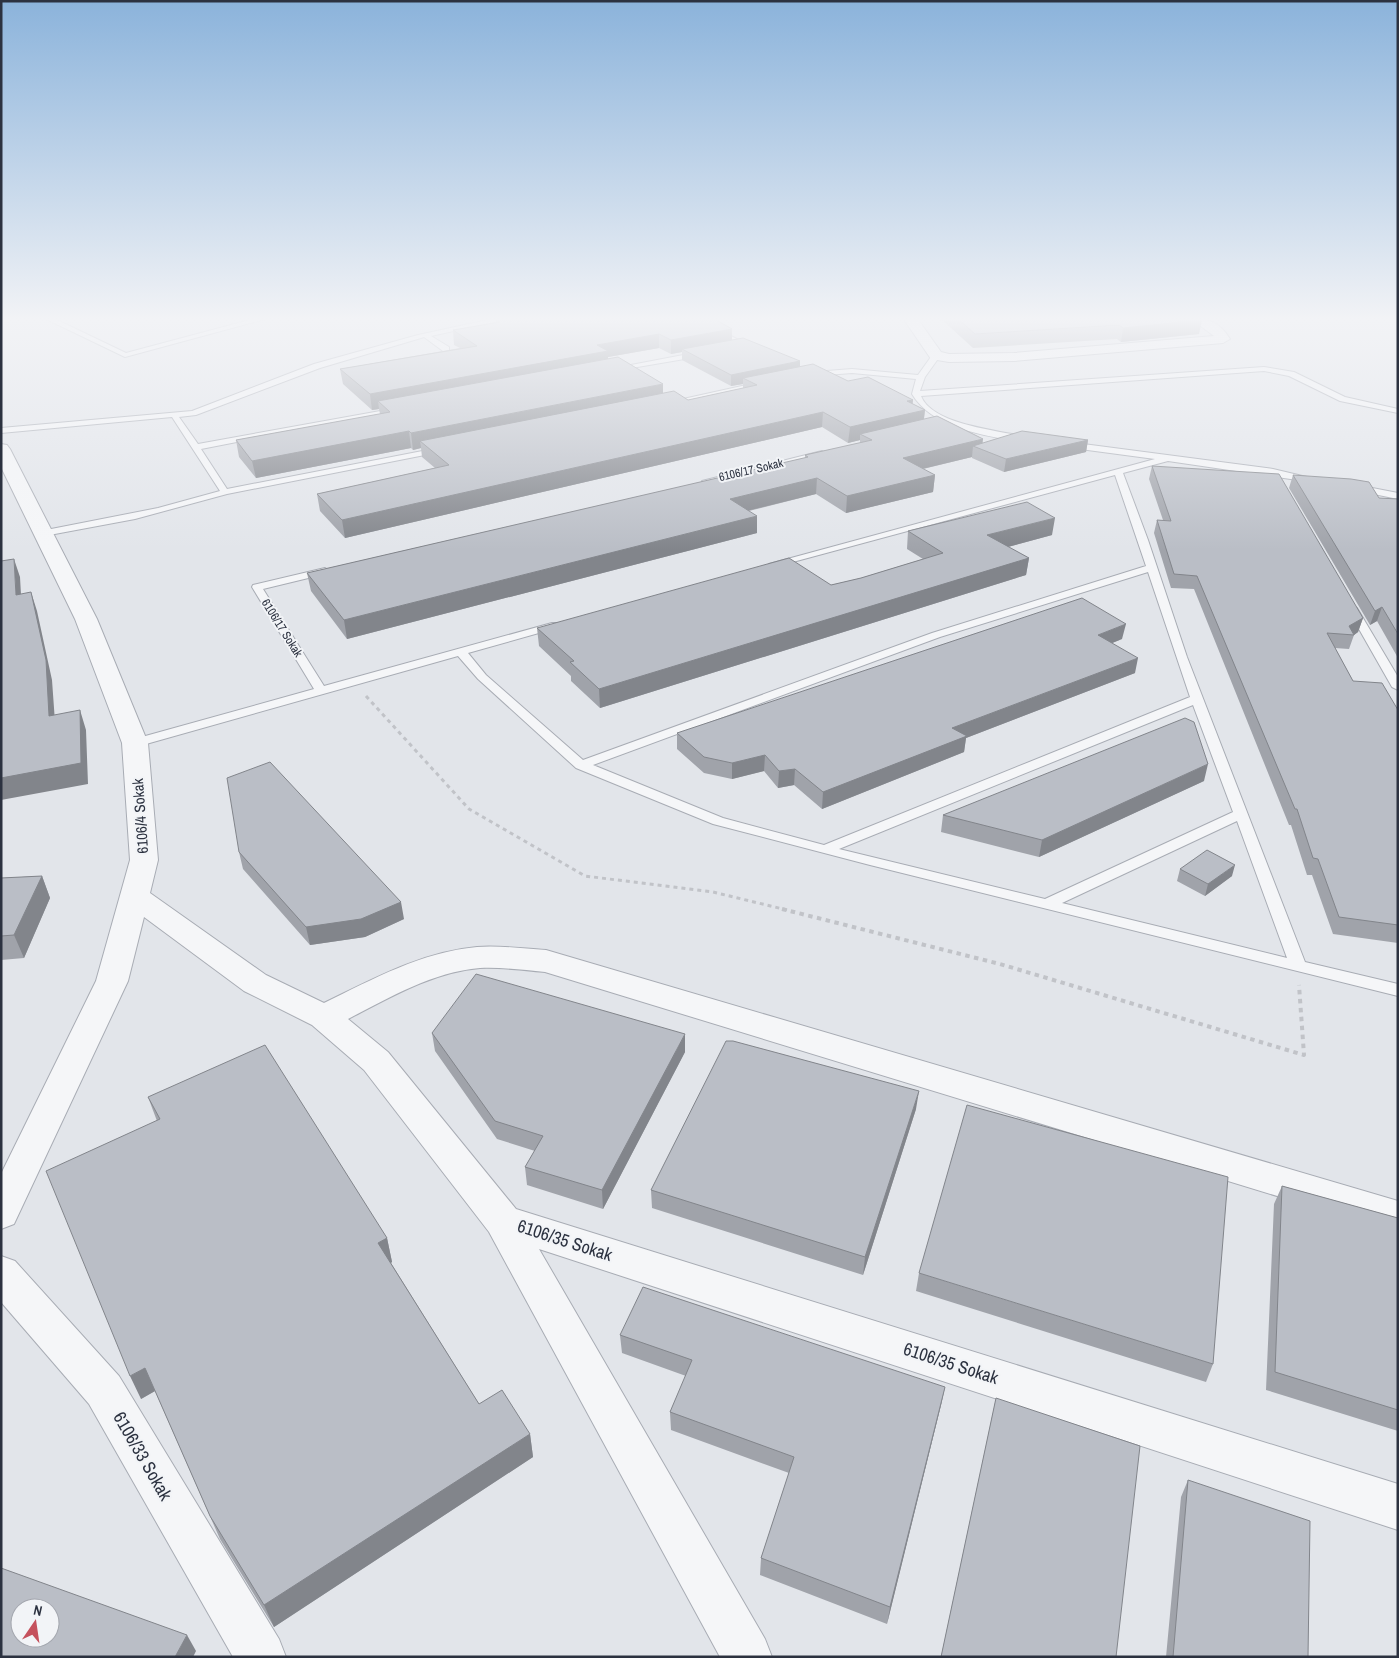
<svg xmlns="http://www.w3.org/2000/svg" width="1399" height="1658" font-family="'Archivo Narrow',sans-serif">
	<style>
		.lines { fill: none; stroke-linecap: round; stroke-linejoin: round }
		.lane-casing { stroke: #a8acb4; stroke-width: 2 }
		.street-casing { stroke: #a8acb4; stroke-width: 2 }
		.path-far1 { stroke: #c1c3c8; stroke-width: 3; stroke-dasharray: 4 4; stroke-linecap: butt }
		.path { stroke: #c1c3c8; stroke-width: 4; stroke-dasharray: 4.5 4.5; stroke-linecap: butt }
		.lane { fill: #f5f6f8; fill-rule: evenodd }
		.street { fill: #f5f6f8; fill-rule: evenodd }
		.wall { fill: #a0a3aa; fill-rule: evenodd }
		.shaded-wall { fill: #82858b }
		.building { fill: #babec6; stroke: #82858b; fill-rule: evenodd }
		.labels { text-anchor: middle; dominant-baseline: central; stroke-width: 4; stroke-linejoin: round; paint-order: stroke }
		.far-street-label { font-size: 12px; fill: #2c3240; stroke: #f2f4f7 }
		.street-label { font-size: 15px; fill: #2c3240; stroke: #f2f4f7 }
		.near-street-label { font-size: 18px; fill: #2c3240; stroke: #f2f4f7 }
	</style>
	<rect width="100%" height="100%" fill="#e2e5ea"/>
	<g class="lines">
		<defs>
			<path id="lane" d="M44,318h9l73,35 131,-35h12l-144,39z
				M497,318h15l-81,18 18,11v4h-6l-19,-14 -3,1 -101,30 -124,47 -17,2 19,27 199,-36 4,2 -200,39 26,40 216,-42 1,2 -4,3 -213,42 -92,25 -91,17 -5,-3 2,-2 117,-23 62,-17 -48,-74 -171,16v-5l191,-17 122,-47 104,-29z
				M707,318h13l-14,5 48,25 -7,2 -50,-28z
				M699,352l4,2 -1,2 -88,15 -4,-2z
				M933,354l7,2 -15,21 -5,14 344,-24 30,5 51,25 53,12v4l-58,-12 -51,-25 -25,-5 -343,25c11,29 80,35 106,41v4l-3,1c-38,-6 -91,-13 -112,-48l4,-15 -64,-6 -38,3 -4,-2 4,-2 38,-3 66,6z
				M751,384h3v4l-85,17 -4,-2z
				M1068,442l205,27 42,10 -4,3 -143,-21 -45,12 25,67 39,117 118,305 93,22v12l-528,-131 -157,-41 -137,-56 -98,-89 -20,-23 -319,90 -4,1 -6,-4 2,-3 183,-51 -62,-102 1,-2 72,-17 5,3 -1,2 -66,16 61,97 228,-63h8v4l-92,26 18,22 97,85 349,-127 214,-67 -31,-91 -337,91h-8l-1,-2 386,-105 -90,-12v-4zM1148,572l42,125 -366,148 -101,-27 -130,-53 347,-128zM1193,705l40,107 -188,87 -206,-50zM1237,821l50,137 -225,-55z
				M822,451l4,3 -1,2 -119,28 -4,-3z
				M1357,485l41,8v6l-44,-9v-4z
				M1352,605l5,3 41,69v13l-6,-3 -45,-79z"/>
			<path id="street" d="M903,318h14l24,34 8,2 65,-1 200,-17 -24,-18c19,0 30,5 40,21l-7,4 -209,18 -65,1 -18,-3z
				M1,444l6,1 3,4 87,170 51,124 10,117 -8,33 116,82 58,28c49,-24 98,-51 153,-56 23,-2 46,2 69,3l852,251v32l-853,-261c-22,-2 -44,-5 -65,-4 -48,4 -91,30 -132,51l40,33 128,157 882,275v46l-859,-281 226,390 7,18h-52l-231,-425 -125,-162 -52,-45 -68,-34 -100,-74 -16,64 -114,243 -13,5v-55l95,-193 34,-121 -8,-117 -47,-124 -74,-152z
				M1,1256l14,5 104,115 160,263 7,18h-53l-144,-253 -88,-102z"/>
		</defs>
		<use href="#lane" class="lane-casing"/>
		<use href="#street" class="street-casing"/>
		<path class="path-far1" d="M366,696l103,113 116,67 128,16 74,18"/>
		<path class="path" d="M782,909l218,55 304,91 -5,-70"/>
		<use href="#lane" class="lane"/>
		<use href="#street" class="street"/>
	</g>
	<path class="wall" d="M940,318h259v16l-78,8 -4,-3 -144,9z
		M496,319l236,21 68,21v5l48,15 64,23 13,6 -1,9 59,24 105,-3 -2,12 -82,20 -32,-14v-1l-49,12 12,6 -2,17 -87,21 -30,-19 -67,17 8,22 -410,106 -36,-48 -4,-18 498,-115v-3l55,-12v-3l-12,3 -26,-16 -477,111 -25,-27 -3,-17 118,-26 -13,-11 -1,-9 -8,2 -2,-2 -155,30 -17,-21 -3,-17 144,-26 -1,-5 -7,1 -29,-26 -3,-15 120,-21 -6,-3 -1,-15 43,-7zM659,348l12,6 11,-2v8l49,26 12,-2v4l-55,12 -25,-7 -55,-34v-2z
		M1152,466l211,152 -5,14 -4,3 -5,14 -14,-1 18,33 45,29v233l-65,-9 -21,-59h-5l-16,-50h-2l-95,-236 -23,-1 -17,-55 3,-13h6l-14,-41z
		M1293,475l86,23 19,1v159l-21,-37 -7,4 -81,-137z
		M908,531l144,4 -44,12 21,11 -3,17 -426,133 -29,-27v-5l-32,-30 -2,-18 294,-43 30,-7 62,-19 -16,-10z
		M1122,639l-10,4 23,30 -169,65 -2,14 -142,57 -28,-24 -16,3 -14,-17 -32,8 -28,-6 -27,-24v-16z
		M1204,781l-165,76 -98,-25 2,-17z
		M239,852l165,67 -39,18 -55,8 -67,-76z
		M1180,869l52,7 -27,20 -28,-15z
		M42,876l8,22 -26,60 -23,2v-82z
		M432,1033l253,19 -82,157 -76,-24 -2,-18 10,-16 -38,-12 -62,-88z
		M148,1097l239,141 5,24 -1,1 88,141 51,30 3,23 -259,170 -54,-88 -65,-148 -14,8 16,-278z
		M916,1109l-53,166 -211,-67 -1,-18z
		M1282,1186l116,32v213l-132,-41 8,-186z
		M919,1273l294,91 -7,18 -290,-91z
		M620,1335l325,52 -4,18 -54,219 -127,-49 1,-17 28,-85 -118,-43 -1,-18 16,-36 -64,-23z
		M996,1398l120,259h-175z
		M1188,1480l120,177h-142l15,-160z"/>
	<path class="shaded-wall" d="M1202,320l-3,14 -78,8 2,-14z
		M732,329v14l-50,6v3l-11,2v-14z
		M659,334v14l-51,9v9l-230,35 1,8 -7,1 -2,-16 227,-49z
		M800,361v12l-57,5v6l-12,2v-11z
		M663,384v16l-243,41 1,7 -8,2 -2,-17z
		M913,400l-1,13 13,-3 -2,15 -63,9v6l-12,3 2,-16 57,-26z
		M823,412l-1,15 -477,111 -3,-18z
		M409,431l2,17 -155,30 -4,-17z
		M983,439l-1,10 -9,-3 -1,11 -71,17 2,-16z
		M1088,440l-2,12 -82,20 2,-13z
		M935,475l-2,17 -87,21 1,-17z
		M817,478l-1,16 -86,21v-16z
		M757,516v17l-410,106 -3,-19z
		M1055,518l-3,17 -67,18 2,-18z
		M1029,558l-3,17 -426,133 -1,-19z
		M14,559l6,18 2,36 -6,-18z
		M31,592l6,19 15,69 4,56 -7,-20z
		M1382,607l-5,14 -7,4 5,-14z
		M1363,618l-5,14 -4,3 -5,-9z
		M1126,624l-4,15 -27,11 3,-15z
		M1138,658l-3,15 -169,65 -2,14 -142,57 1,-17 129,-64z
		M80,710l6,20 2,54 -87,16v-22z
		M765,755l-1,16 -32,8v-16z
		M1208,764l-4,17 -165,76 3,-17z
		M795,769l-1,16 -16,3 1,-17z
		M1235,865l-3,11 -27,20 3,-12z
		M42,876l8,22 -26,60 -10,-23z
		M401,902l3,17 -39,18 -55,8 -4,-18z
		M685,1034v18l-82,157 -1,-19z
		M919,1091l-3,18 -53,166 2,-18z
		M387,1238l5,24 -8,5 -6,-24z
		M145,1368l10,23 -14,8 -11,-23z
		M945,1387l-4,18 -54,219 3,-17z
		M530,1434l3,23 -259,170 -10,-22z
		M187,1635l9,16 -3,6h-18z"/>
	<path class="building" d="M502,318h211l19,11 -61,11 -12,-6 -62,11 11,6 -238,43 -30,-25 137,-23 -24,-16 47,-8 -4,-3z
		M957,318h242l3,2 -79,8 -4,-3 -144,9z
		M743,338l57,23 -69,14 -49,-26z
		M618,357l45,27 -252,49 -2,-2 -157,30 -16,-21 154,-28 -12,-11z
		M813,364l35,17 20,-4 45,23 -6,1 18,9 -75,17 -27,-15 -481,108 -25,-26 132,-29 -29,-24 254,-50 14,9 69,-15 -14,-7z
		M937,416l46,23 -80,19 32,17 -88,21 -30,-18 -87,21 27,17 -413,104 -37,-47 501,-116 -3,-2 67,-15 -12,-6z
		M1022,431l66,9 -82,19 -33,-13z
		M1152,466l127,8 84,144 -14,8 5,9 -27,-2 26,48 29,2 16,27v215l-59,-8 -21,-58 -5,-1 -16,-49h-2l-98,-233 -23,-2 -17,-54 14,1z
		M1293,475l58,4 18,3 10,16 19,1v135l-16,-27 -7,4z
		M1027,502l28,16 -68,17 42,23 -430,131 -29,-27 4,-1 -37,-33 252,-70 42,27 30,-7 82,-25 -35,-22z
		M14,559l2,36 15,-3 15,68 3,56 31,-6 1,53 -80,15v-217z
		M1082,598l44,26 -28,11 40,23 -186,70 15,8 -144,56 -28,-23 -16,2 -14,-16 -33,8 -28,-6 -27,-24z
		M1185,718l9,4 14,42 -166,76 -99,-25z
		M270,762l131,140 -40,17 -55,8 -67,-75 -12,-74z
		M1207,850l28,15 -27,19 -28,-15z
		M42,876l-28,59 -13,1v-58z
		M476,974l209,60 -83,156 -77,-23 18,-31 -48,-15 -63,-88z
		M726,1041h7l186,50 -54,166 -214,-67z
		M265,1045l122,193 -9,5 101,161 23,-14 28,44 -266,171 -54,-89 -65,-148 -15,8 -84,-205 114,-52 -12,-22z
		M967,1105l261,72 -15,187 -294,-91z
		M1282,1186l116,32v192l-123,-38z
		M643,1287l302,100 -55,220 -129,-49 33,-101 -124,-45 22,-52 -72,-25z
		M996,1398l144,48 -24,211h-175z
		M1188,1480l122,41 -2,136h-135z
		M1,1568l186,67 -12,22h-174zM20,1608h30v30h-30z"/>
	<linearGradient id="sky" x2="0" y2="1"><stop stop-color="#8bb3db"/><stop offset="0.58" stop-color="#f2f3f6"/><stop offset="1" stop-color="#f2f3f6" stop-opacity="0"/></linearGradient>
	<rect width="1399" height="550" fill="url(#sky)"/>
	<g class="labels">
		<g class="far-street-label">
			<text transform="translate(751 470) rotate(-13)">6106/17 Sokak</text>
			<text transform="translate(282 628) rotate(58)">6106/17 Sokak</text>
		</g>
		<g class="street-label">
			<text transform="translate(140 816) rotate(-94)">6106/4 Sokak</text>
		</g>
		<g class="near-street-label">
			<text transform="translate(565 1240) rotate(18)">6106/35 Sokak</text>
			<text transform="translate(951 1363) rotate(18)">6106/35 Sokak</text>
			<text transform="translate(143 1456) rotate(60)">6106/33 Sokak</text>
		</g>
	</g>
	<rect width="1399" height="1658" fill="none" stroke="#2c3240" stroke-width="5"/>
	<g transform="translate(35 1623) rotate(13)"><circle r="24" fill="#f2f4f7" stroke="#a3a6ae"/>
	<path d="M0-4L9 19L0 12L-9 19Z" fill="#c5515d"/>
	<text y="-8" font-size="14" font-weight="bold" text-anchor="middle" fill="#2c3240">N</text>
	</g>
</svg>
